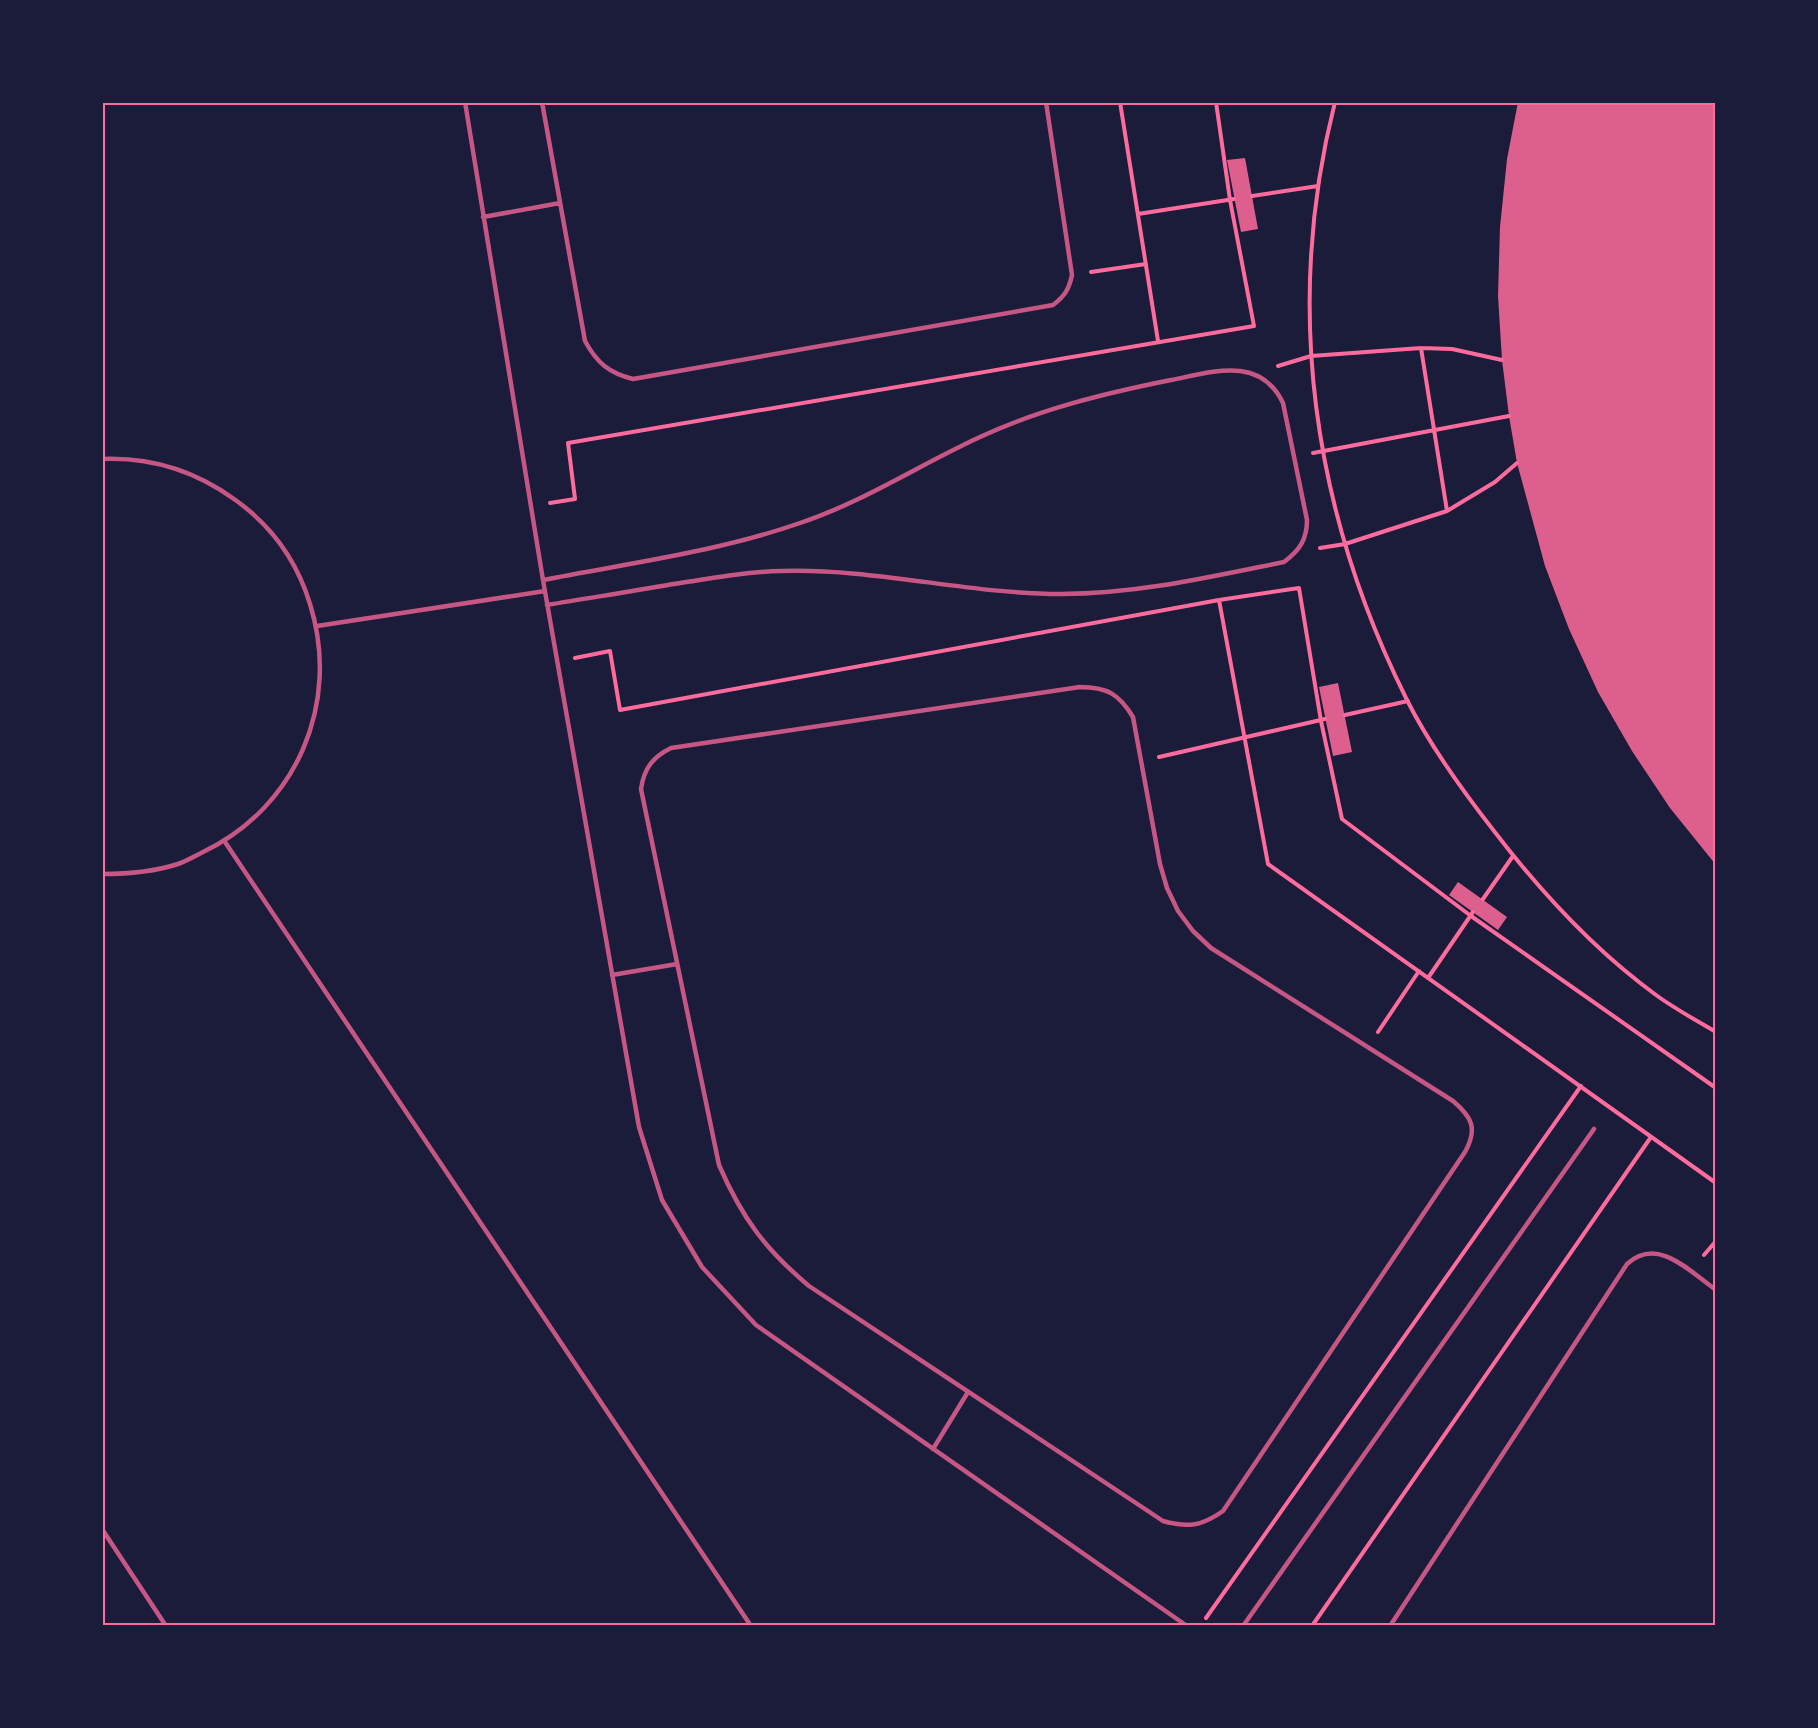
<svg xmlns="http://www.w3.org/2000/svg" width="1818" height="1728" font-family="'Sofia Sans Condensed',sans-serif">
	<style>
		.building { fill: #dd5f8e }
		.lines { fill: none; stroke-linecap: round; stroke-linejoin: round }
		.path { stroke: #ff6b9d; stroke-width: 4 }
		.service { stroke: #c65784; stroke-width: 4.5 }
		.neatline { fill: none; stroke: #ff6b9d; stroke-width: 2 }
	</style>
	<rect width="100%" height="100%" fill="#1b1b3a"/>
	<path class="building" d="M1518,102h198v763l-46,-57 -38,-57 -34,-59 -29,-63 -24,-63 -28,-103 -8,-47 -7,-56 -4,-64 2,-69 7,-68z
		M1245,158l13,71 -17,3 -14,-72z
		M1338,683l14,69 -19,4 -14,-69z
		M1458,882l49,35 -9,13 -49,-35z"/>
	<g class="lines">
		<path class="path" d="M1120,102l38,239
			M1335,102c-52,205 -22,410 72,598 23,46 55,90 87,131 46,60 100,119 162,164 19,14 40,25 60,37
			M1252,196l66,-10
			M1138,214l96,-15
			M1091,272l55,-8
			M1421,348l26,163
			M1278,366l33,-10 110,-8 31,1 50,11
			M1313,453l196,-37
			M550,503l25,-4 -7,-56 686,-117 -24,-126 -14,-98
			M1320,548l25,-4 102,-33 48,-29 22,-19
			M1219,600l49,264 448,319
			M575,658l35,-7 10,59 599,-110 80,-12 22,133 21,98 129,97 245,172
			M1345,715l63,-14
			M1159,757l166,-38
			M1483,899l30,-43
			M1428,978l45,-66
			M1378,1032l41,-61
			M1704,1255l12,-14
			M1206,1618l375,-532
			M1312,1626l339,-489"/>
		<path class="service" d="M465,102l78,478 96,547 23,73 40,67 54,58 431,301
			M542,102l43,239c12,22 24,32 48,38l420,-74c12,-9 16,-16 19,-30l-26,-173
			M483,217l77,-14
			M102,459c48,-2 93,12 132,40 37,26 63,62 76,105 31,99 -13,203 -107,248 -8,4 -16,9 -25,12 -25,8 -50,10 -76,10
			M543,580c86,-17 174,-28 257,-57 63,-21 119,-58 180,-86 60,-28 126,-44 191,-57 41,-8 89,-25 112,23l24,117c0,19 -7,30 -23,42 -74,15 -147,32 -223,32 -94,0 -186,-26 -280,-23 -38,1 -75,8 -113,14 -40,7 -80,13 -121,20
			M317,626l228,-35
			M1080,687c27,0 39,7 53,30l27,147 7,24 11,23 15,20 18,17 242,153c19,16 25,28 12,51l-242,359c-21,15 -35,17 -60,10l-354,-235c-44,-37 -67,-68 -90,-121l-78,-376c3,-21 12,-32 30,-41z
			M225,842l526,784
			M612,975l65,-11
			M933,1449l35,-57
			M102,1529l64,97
			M1243,1626l351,-497
			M1390,1626l237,-362c31,-28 62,7 89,26"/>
	</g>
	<rect width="1818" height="1728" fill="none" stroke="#1b1b3a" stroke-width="207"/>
	<rect x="104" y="104" width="1610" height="1520" class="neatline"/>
</svg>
